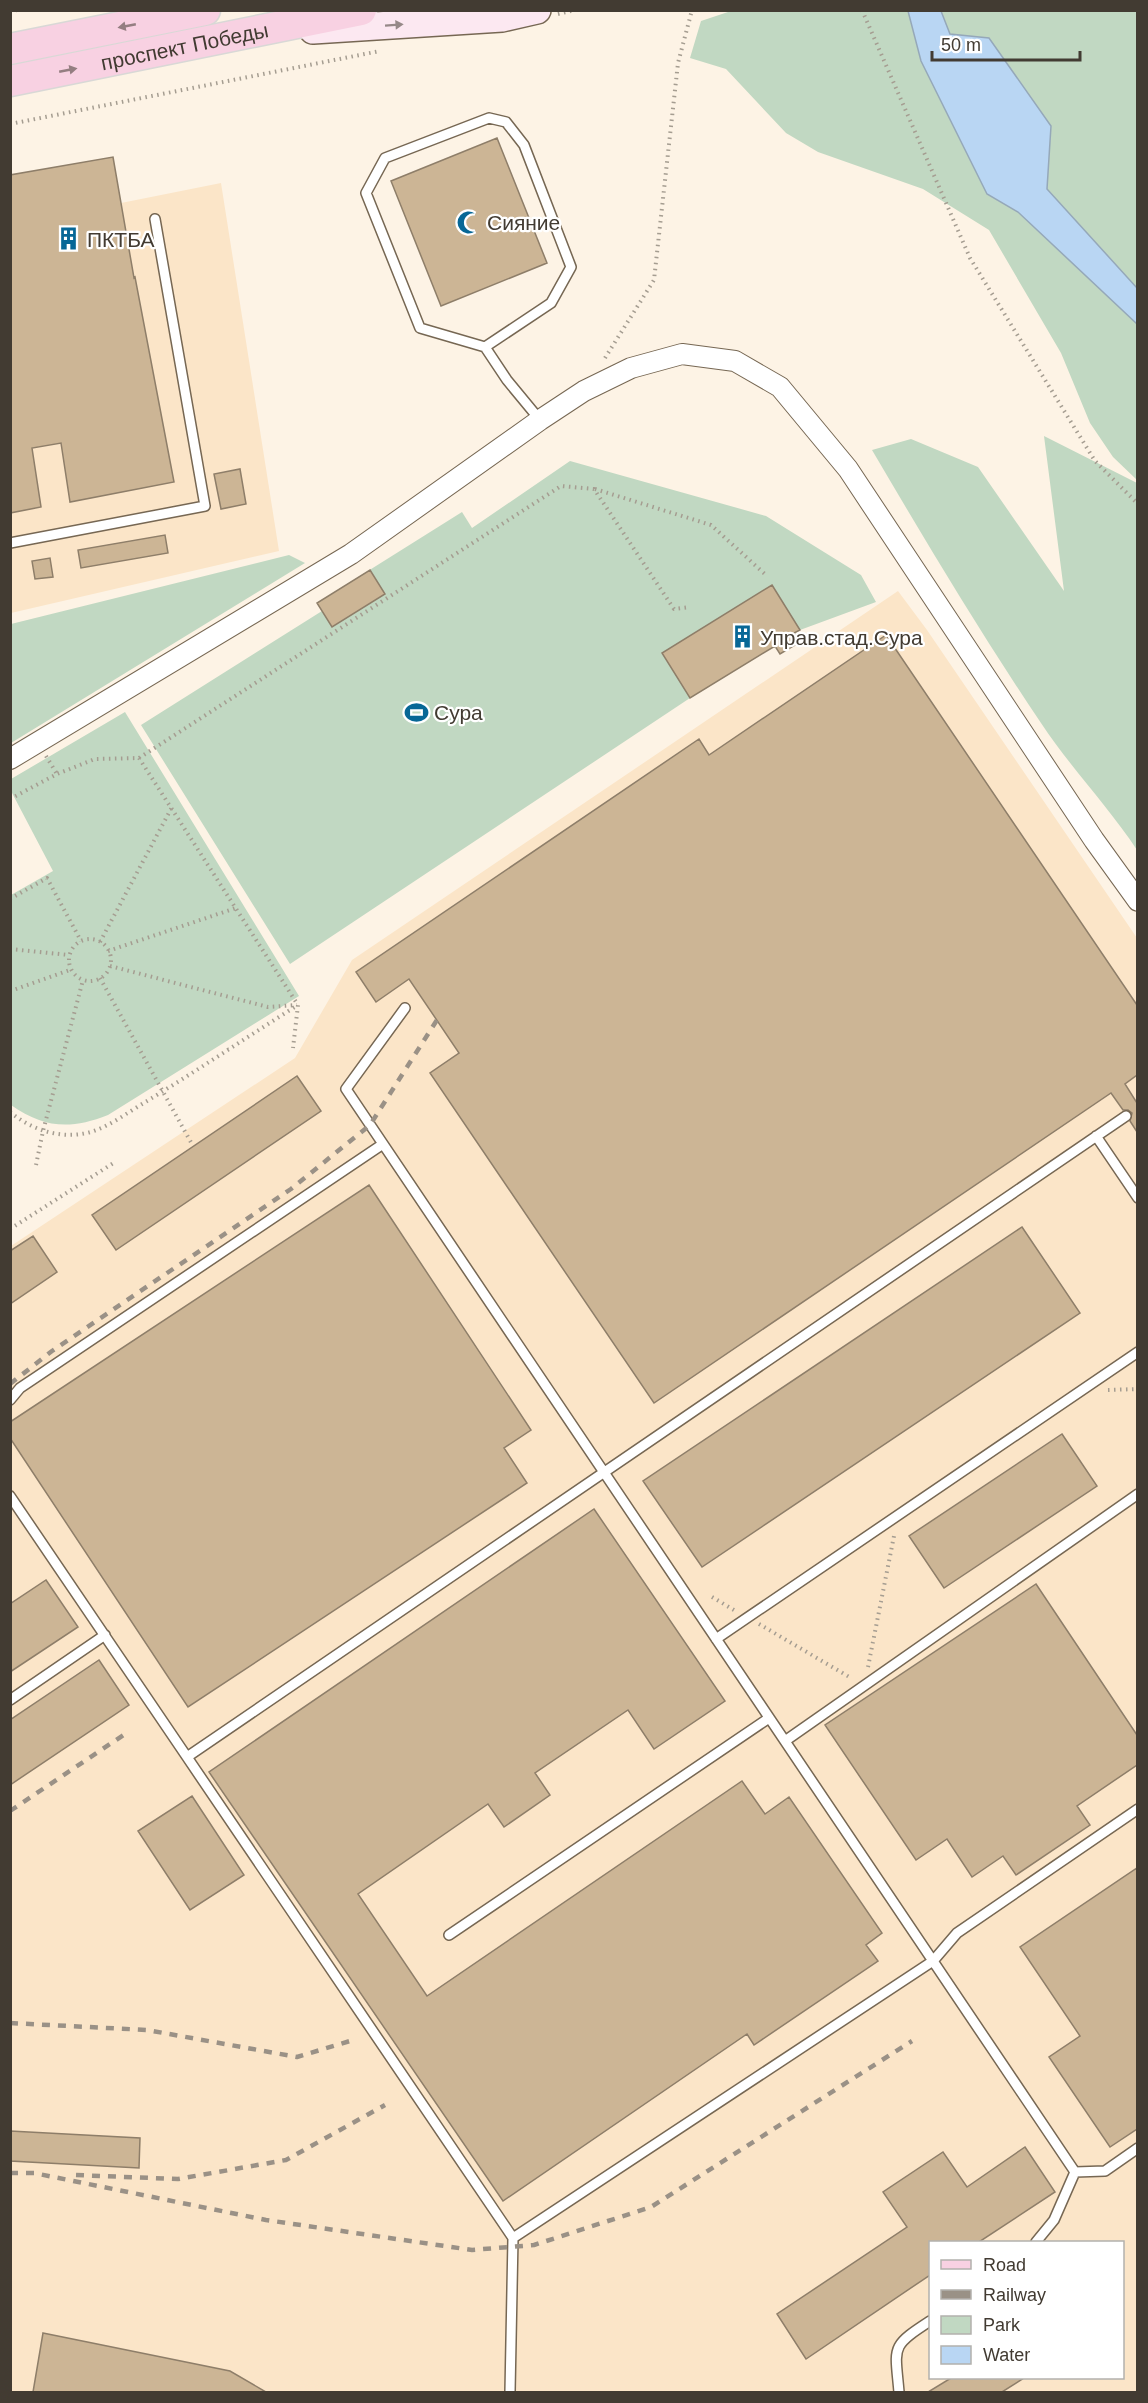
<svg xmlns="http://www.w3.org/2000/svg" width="1148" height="2403" font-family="Helvetica,sans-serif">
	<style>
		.built { fill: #fbe5c8; fill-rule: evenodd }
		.green { fill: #c1d8c2 }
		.water { fill: #b9d6f3; stroke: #95a8b9; stroke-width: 1.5 }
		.building { fill: #ccb595; stroke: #8e7e69; stroke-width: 1.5 }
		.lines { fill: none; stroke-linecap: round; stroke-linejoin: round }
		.lane-casing { stroke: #766753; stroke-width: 12 }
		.street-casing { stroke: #766753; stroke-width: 22 }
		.secondary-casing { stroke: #766753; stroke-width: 30 }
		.primary-casing { stroke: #d9d8d6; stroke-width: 33 }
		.path { stroke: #a59d91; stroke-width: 4; stroke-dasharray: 1.5 4.5; stroke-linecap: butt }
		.lane { stroke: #fff; stroke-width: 9 }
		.street { stroke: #fff; stroke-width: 20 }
		.secondary { stroke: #fce8f1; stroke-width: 27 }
		.primary { stroke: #f8d1e2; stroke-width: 30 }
		.rail { stroke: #9a9186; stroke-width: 4.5; stroke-dasharray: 8 8; stroke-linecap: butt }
		.oneway { fill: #968988 }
		.oneway2 { fill: #947e81 }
		.labels { text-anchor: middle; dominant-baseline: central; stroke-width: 4.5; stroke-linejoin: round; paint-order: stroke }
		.street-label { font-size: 21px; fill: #423b32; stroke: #fff }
		.poi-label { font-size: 21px; fill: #423b32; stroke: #fff; text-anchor: start }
	</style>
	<rect width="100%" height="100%" fill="#fdf3e5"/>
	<path class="built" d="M11,175l110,28 100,-20 58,368 -268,62z
		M898,591l29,39 210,308v1454h-1126v-1146l284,-188 57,-98zM930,2242h192v136h-192z"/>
	<path class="green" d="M731,11h177l13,50 66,133 31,18 27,23 92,87v158l-24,-23 -23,-34 -29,-70 -72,-123 -66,-41 -105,-37 -32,-19 -60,-64 -36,-11 11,-37z
		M941,11h196v277l-90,-99 4,-62 -62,-89 -39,-4z
		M1044,436l93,47v367c-29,-44 -67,-83 -96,-127 -60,-89 -115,-181 -169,-273l39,-11 67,28 86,124z
		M570,461l196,55 95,59 15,27 -76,28 -5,3 5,9 -20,12 -6,-8 -84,52 -400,266 -149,-239 181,-114 -5,-8 145,-91 10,16z
		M289,555l16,8 -294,180v-119z
		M125,712l174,284 -191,119c-38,15 -64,13 -97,-10v-210l42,-24 -42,-80v-12z"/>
	<path class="water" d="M908,11h33l9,23 39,4 62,88 -4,63 90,99v36l-119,-112 -31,-18 -66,-133z"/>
	<path class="building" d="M497,138l50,125 -106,43 -50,-125z
		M113,157l21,121 1,-1 39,205 -104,20 -9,-59 -29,5 9,59 -31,6v-338z
		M240,469l6,35 -25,5 -7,-35z
		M165,535l3,18 -87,15 -3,-18z
		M50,558l3,19 -18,2 -3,-18z
		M370,570l15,24 -53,33 -15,-24z
		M772,585l28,45 -6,3 6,9 -20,12 -5,-8 -85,52 -28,-45z
		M886,635l251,370v70l-12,9 12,19v29l-7,-11 2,-8 -4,-3h-5l-12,-17 -457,310 -224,-330 29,-20 -50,-74 -33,23 -20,-30 343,-233 10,16z
		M297,1076l24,35 -205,139 -24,-35z
		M369,1185l162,245 -27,18 23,35 -339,224 -178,-269v-16z
		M1022,1227l58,86 -378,254 -59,-86z
		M33,1236l24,36 -47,32v-53z
		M1062,1434l35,52 -153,102 -35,-52z
		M594,1509l131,192 -71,48 -26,-39 -93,63 15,22 -46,32 -16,-23 -130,90 69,102 315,-215 23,33 24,-17 93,136 -16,12 12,16 -124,84 -7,-11 -244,167 -294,-429z
		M46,1580l32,47 -68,45v-68z
		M1036,1584l101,151v30l-60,41 13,19 -74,50 -13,-19 -31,21 -25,-38 -31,21 -91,-135z
		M99,1660l30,45 -119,80v-65z
		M192,1796l52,79 -54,35 -52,-79z
		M1137,1868v261l-27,18 -61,-90 31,-21 -60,-89z
		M10,2131l130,7 -1,30 -129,-7z
		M1025,2147l30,45 -76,50h-49v33l-124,84 -29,-45 130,-87 -24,-35 60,-40 24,35z
		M43,2333l187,38 36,21h-233z
		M951,2378h73l-22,14h-74z"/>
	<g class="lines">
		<defs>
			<path id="lane" d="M485,347l66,-44 20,-36 -47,-122 -18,-23 -17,-4 -104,40 -19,35 54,135 65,19 22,33 33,40
				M10,543l195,-37 -50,-287
				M405,1008l-59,81 729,1083 30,-1 33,-23
				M1096,1136l42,62
				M10,1400l10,-12 363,-244
				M10,1496l177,261 939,-641
				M716,1639l422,-287
				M10,1700l95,-65
				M785,1741l353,-247
				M187,1757l326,481 420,-277 24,-28 181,-124
				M449,1935l320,-217
				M1036,2242l18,-22 21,-48
				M510,2392l3,-154
				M899,2392c-4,-46 -9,-45 31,-71"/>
			<path id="street" d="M10,759l341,-205 189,-134 44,-29 47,-23 51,-14 53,7 45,26 68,82 246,371 44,61"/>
			<path id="secondary" d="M313,30l189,-12 35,-8"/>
			<g id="primary">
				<path d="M10,49l195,-39"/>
				<path id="s1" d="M10,81l351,-71"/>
			</g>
		</defs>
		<use href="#lane" class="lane-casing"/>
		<use href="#street" class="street-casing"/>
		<use href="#secondary" class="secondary-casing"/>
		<use href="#primary" class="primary-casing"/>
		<path class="path" d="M862,10l108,248 125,203 43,43
			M10,12l7,-2
			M558,14l17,-4
			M10,124l370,-73
			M605,358l49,-78 24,-217 14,-53
			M595,489l116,36 56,51
			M46,756l11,18
			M139,758l422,-272 33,3 80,120 16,-2
			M10,799l47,-25 38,-15 44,-1 159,247 -5,43
			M10,899l37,-21 34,63
			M69 960a21 21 0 1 1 42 0a21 21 0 1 1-42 0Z
			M100,942l72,-135
			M10,949l59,6
			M108,951l128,-43
			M110,966l158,41 29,-2
			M100,978l93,168
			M10,991l60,-21
			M10,1112c22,18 49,27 77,21 21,-5 41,-21 60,-32 51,-31 100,-64 151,-96
			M36,1165l7,-34 40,-151
			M10,1229l105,-67
			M1108,1390l30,-1
			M712,1597l22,13
			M759,1624l92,54
			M868,1667l26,-131"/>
		<use href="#lane" class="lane"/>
		<use href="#street" class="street"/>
		<use href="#secondary" class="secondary"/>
		<use href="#primary" class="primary"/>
		<path class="rail" d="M10,1384l42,-33 239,-162 79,-64 67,-105
			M10,1811l118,-79
			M10,2023l137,7 150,27 53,-16
			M10,2173h24l232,47 206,30 62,-5 117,-38 261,-166
			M76,2175l102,4 108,-19 99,-55"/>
	</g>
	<defs><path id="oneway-solid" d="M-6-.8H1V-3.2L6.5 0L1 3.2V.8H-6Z" transform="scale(1.5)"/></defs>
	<use class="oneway" href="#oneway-solid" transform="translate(394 25) rotate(-4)"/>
	<g class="oneway2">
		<use href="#oneway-solid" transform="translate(127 26) rotate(169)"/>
		<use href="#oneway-solid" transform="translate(68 70) rotate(-11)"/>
	</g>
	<defs>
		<symbol id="mosque-bare" viewBox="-9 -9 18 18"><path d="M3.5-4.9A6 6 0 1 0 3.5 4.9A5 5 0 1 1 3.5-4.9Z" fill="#076796" stroke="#fff" stroke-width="2.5" paint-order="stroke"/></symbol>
		<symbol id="building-bare" viewBox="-9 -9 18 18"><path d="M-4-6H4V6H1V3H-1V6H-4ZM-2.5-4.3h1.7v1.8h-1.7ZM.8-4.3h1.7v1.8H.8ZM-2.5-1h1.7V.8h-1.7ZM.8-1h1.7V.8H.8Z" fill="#076796" stroke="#fff" stroke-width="2.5" paint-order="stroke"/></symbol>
		<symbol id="stadium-bare" viewBox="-9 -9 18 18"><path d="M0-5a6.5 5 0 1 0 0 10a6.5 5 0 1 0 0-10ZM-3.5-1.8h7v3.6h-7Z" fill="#076796" stroke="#fff" stroke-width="2.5" paint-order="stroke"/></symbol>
	</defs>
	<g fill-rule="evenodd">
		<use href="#mosque-bare" x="452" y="206" width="33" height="33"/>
		<use href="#building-bare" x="52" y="222" width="33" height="33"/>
		<use href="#building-bare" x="726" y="620" width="33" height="33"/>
		<use href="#stadium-bare" x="400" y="696" width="33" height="33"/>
	</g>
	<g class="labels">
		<g class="street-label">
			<text stroke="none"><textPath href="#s1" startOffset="178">проспект Победы</textPath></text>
		</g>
		<g class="poi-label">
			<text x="487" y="222">Сияние</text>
			<text x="87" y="239">ПКТБА</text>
			<text x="760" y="637">Управ.стад.Сура</text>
			<text x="434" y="712">Сура</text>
		</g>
	</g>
	<rect width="1148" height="2403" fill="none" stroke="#423b32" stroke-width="24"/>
	<rect x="929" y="2241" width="195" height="138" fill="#ffffff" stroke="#b3b1ad" stroke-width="1.5"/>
	<rect x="941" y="2260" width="30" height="9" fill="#f8d1e2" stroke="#b3b1ad" stroke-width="1.5"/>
	<text x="983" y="2271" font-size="18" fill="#423b32">Road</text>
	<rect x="941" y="2290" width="30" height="9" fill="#9a9186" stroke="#b3b1ad" stroke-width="1.5"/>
	<text x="983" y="2301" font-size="18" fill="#423b32">Railway</text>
	<rect x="941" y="2316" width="30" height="18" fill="#c1d8c2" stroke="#b3b1ad" stroke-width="1.5"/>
	<text x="983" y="2331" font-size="18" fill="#423b32">Park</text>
	<rect x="941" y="2346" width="30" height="18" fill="#b9d6f3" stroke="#b3b1ad" stroke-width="1.5"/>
	<text x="983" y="2361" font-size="18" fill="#423b32">Water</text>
	<path d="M932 51v9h148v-9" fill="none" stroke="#423b32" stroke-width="3"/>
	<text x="941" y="51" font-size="18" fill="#423b32" stroke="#ffffff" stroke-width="4.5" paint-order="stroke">50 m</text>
</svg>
